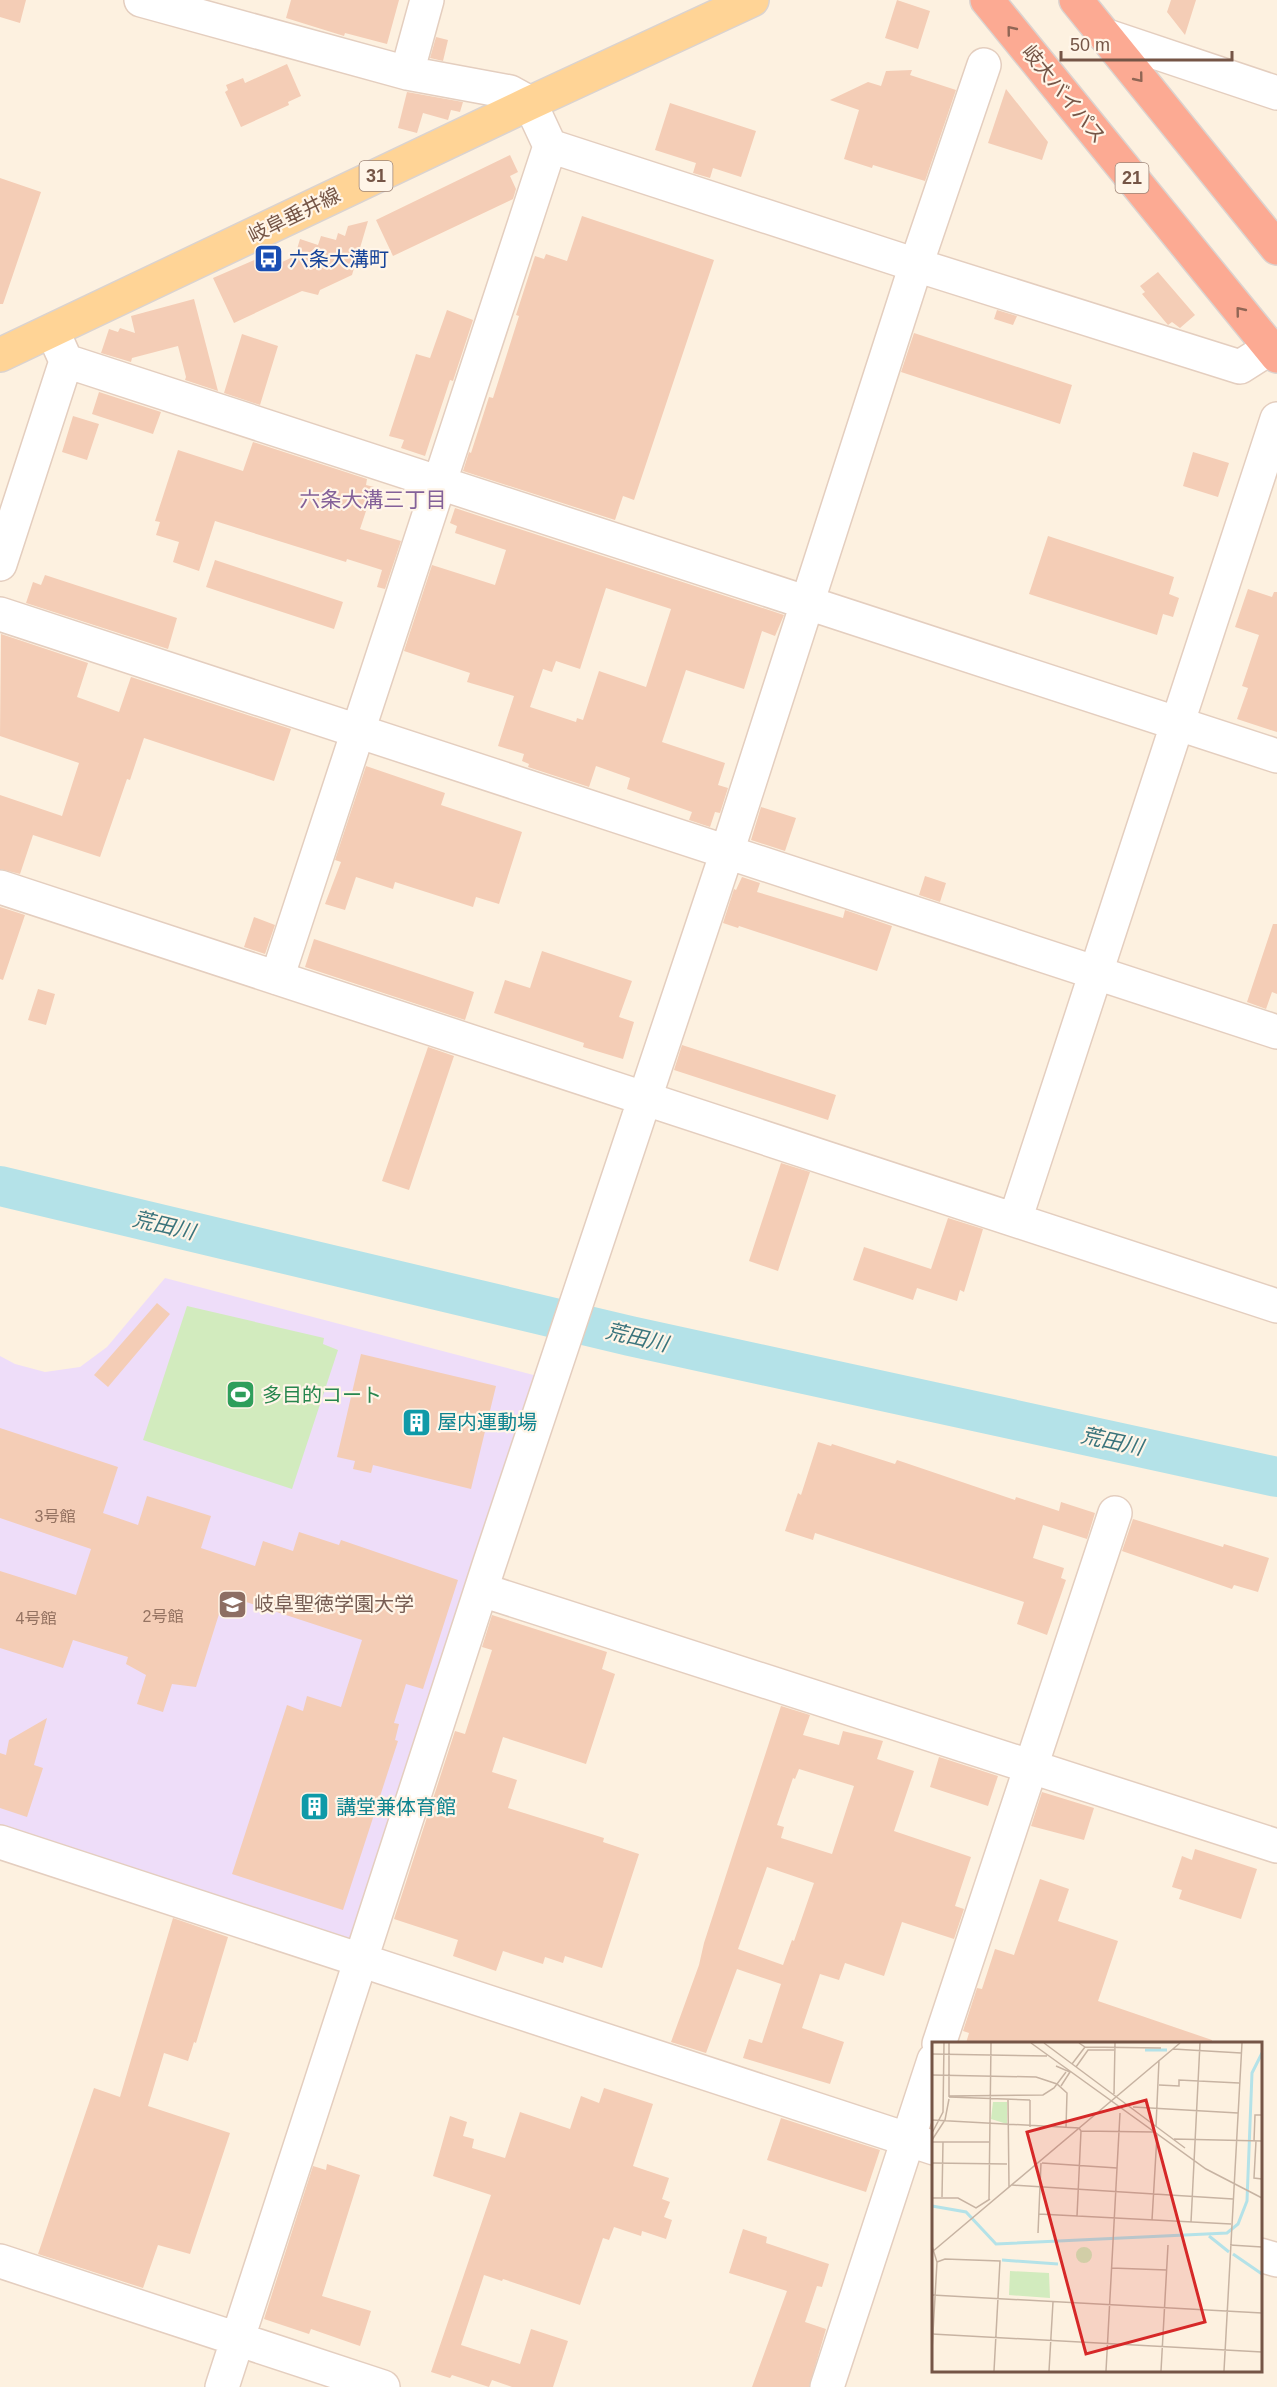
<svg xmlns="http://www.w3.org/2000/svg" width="1277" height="2387" font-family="Helvetica,'Noto Sans JP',sans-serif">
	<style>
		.education { fill: #eeddf9 }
		.park { fill: #d2ebbe }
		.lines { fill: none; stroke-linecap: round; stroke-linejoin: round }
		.river { stroke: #b4e2e8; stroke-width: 40 }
		.building { fill: #f4cdb6; fill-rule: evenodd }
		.minor-casing { stroke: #e4cebf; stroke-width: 36 }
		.major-casing { stroke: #dbd3cf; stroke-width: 36 }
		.highway-casing { stroke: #dbd3cf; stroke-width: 36 }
		.minor { stroke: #fff; stroke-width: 33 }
		.major { stroke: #ffd496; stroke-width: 33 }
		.highway { stroke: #fcaa93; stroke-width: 33 }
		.oneway { stroke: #906655 }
		.labels { text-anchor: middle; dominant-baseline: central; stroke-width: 4.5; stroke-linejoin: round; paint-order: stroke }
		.number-label { font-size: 16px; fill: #957362 }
		.shield { fill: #fff5e8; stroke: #9e8577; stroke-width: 1.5 }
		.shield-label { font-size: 18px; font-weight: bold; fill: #755546 }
		.street-label { font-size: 20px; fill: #755546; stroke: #fff5e8 }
		.transit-label { font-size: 20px; fill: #164399; stroke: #fff5e8; text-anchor: start }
		.leisure-label { font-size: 20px; fill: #27864d; stroke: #fff5e8; text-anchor: start }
		.culture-label { font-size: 20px; fill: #0d838f; stroke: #fff5e8; text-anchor: start }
		.education-label { font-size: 20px; fill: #785e54; stroke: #fff5e8; text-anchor: start }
		.neighbourhood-label { font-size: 21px; fill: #846199; stroke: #fff5e8 }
		.water-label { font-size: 21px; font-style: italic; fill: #3a747c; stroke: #fff5e8 }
		.inset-river { fill: none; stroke: #b4e2e8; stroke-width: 3 }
		.inset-road { fill: none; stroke: #c7b3a2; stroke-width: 1.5 }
		.view { fill: #d62828; fill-opacity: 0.15; stroke: #d62828; stroke-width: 3 }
		.inset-edge { fill: none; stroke: #755546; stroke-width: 3 }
	</style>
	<rect width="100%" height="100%" fill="#fdf1e0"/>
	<path class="education" d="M165,1278l376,99 -188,562 -9,5 -344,-114v-474l15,8 30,8 35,-5 27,-20z"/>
	<path class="park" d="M187,1306l137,32 -1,6 15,6 -46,139 -149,-49z"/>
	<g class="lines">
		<path class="river" d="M0,1186l630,150 647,141"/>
	</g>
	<path class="building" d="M0,0h26l-6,23 -20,-6z
		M291,0h108l-12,44 -42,-11 -1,3 -58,-18z
		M897,0l33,11 -12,38 -33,-11z
		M1171,0h25l-11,35 -18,-23z
		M436,37l12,3 -5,21 -13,-3z
		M287,64l14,32 -13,6 1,3 -48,22 -16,-35 3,-2 -2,-5 17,-7 2,5z
		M912,70l-2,5 46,15 -31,91 -52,-16 -1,3 -28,-9 15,-49 -29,-10 38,-18 13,4 5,-15z
		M1006,89l42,53 -6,18 -54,-17z
		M407,92l56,10 -3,10 -9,-2 -3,10 -25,-7 -6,20 -19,-5z
		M670,103l86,28 -15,46 -28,-9 -3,10 -17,-5 3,-10 -41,-13z
		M510,155l8,17 -8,4 6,13 -3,10 -120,57 -17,-36z
		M0,178l41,14 -38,112h-3z
		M582,216l132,44 -80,240 -11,-4 -8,24 -152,-49 6,-19 2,1 18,-56 4,1 26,-82 -3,-1 19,-59 9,3 2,-5 21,7z
		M368,221l-16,54 -32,15 -2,5 -16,-4 -68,32 -21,-45 46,-20 6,12 30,-14 5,-17 18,6 3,-9 15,4 2,-7 7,3 3,-10z
		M1158,272l37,43 -15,13 -8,-6 -4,3 -26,-31 3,-2 -5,-6z
		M194,299l24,92 -33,-11 1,-3 -8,-31 -46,12 -1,4 -30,-9 8,-24 9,3 2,-4 15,5 -4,-17z
		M447,310l26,10 -20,61 -3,-1 -25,76 -24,-8 3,-8 -15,-4 27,-82 14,4z
		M997,310l20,6 -4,9 -19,-6z
		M914,333l158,52 -12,39 -159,-52z
		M242,334l36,12 -18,59 -36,-12z
		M99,392l62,20 -8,22 -61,-20z
		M73,416l26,8 -12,36 -25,-8z
		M253,442l114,37 -1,6 8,2 -14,42 41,12 -16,48 -8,-2 5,-17 -35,-11 -1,3 -131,-41 -16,50 -26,-9 6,-20 -23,-7 4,-13 -5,-1 23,-71 65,21z
		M1193,452l36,11 -11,34 -35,-11z
		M455,508l329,107 -9,21 -13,-5 -18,58 -58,-19 -24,72 63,21 -7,22 10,3 -8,25 -5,-1 -5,15 -21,-7 3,-8 -65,-23 3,-11 -34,-12 -7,21 -61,-20 1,-3 -7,-3 2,-7 -26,-8 16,-50 -47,-14 3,-9 -66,-22 28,-86 63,20 11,-35 -51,-17 2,-7 -7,-3zM606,588l65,21 -25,78 -47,-16 -16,49 -6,-2 -1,4 -46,-15 13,-38 9,3 4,-11 24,8z
		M1048,536l126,41 -5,17 10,4 -6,19 -10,-3 -6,21 -128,-41z
		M215,560l128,42 -9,27 -128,-42z
		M45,575l132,43 -9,31 -142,-46 7,-21 8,3z
		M1248,589l24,8 2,-5h3v140l-40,-13 11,-31 -6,-2 17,-51 -24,-8z
		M1,634l87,29 -11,34 42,15 12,-35 160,52 -17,52 -130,-43 -14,42 -3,-1 -27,78 -67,-22 -13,39 -20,-5v-74l62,21 17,-53 -79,-27z
		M366,766l79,27 -4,12 81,27 -23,72 -23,-7 -3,10 -78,-25 -2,7 -37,-12 -11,33 -20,-6 16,-42 -6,-2z
		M761,807l35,11 -11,33 -34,-11z
		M925,876l21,7 -6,19 -21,-7z
		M742,877l18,6 -3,9 86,26 2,-8 47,16 -15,45 -138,-45 -1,2 -15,-5 11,-34 2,1z
		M0,907l25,8 -22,65 -3,-1z
		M254,917l21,8 -10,29 -21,-7z
		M1273,924h4v70l-5,-2 -6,17 -19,-7z
		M314,939l160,53 -9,28 -160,-53z
		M542,951l90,30 -13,36 15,5 -11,37 -40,-12 1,-4 -90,-30 11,-33 25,8z
		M38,989l17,5 -9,31 -18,-5z
		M682,1045l154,50 -8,25 -154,-50z
		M428,1047l26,9 -45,134 -27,-9z
		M781,1163l29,9 -32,99 -29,-10z
		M948,1218l35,11 -19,63 -4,-2 -3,11 -40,-13 -4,12 -60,-20 11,-33 67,22z
		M157,1303l13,11 -62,73 -14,-12z
		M361,1354l135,32 -25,103 -98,-24 -2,8 -18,-4 2,-8 -18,-4z
		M0,1428l118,39 -15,46 35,12 9,-29 64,20 -10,32 54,18 8,-25 30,10 6,-19 40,13 2,-5 117,40 -35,109 -17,-5 -12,39 5,1 -4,16 3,1 -55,169 -111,-36 55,-169 16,6 4,-15 34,11 21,-67 -137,-45 -29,92 -24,-3 -9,28 -26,-8 9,-29 -20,-11 2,-7 -55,-17 -10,28 -63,-20v-77l76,24 15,-46 -91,-31z
		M818,1442l13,4 1,-2 63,20 2,-4 118,40 1,-3 43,14 2,-9 34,11 -8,26 -44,-14 -10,33 31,10 -3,10 5,2 -19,55 -30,-11 7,-22 -209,-69 -2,7 -28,-9 13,-38 3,2z
		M1133,1519l90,28 1,-3 45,14 -11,34 -24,-7 -2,4 -110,-38z
		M492,1615l115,37 -5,17 13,5 -29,90 -83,-27 -11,35 25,8 -9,28 96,30 -1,4 36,12 -37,114 -37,-12 -2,7 -18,-6 -2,7 -40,-13 -7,20 -43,-15 5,-16 -64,-21 61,-188 10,3 27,-84 -10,-3z
		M781,1706l29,9 -7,20 36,10 4,-14 40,10 -6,18 37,12 -20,60 77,26 -16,49 9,3 -10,30 -52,-17 -18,54 -39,-13 -6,17 -19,-6 -18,54 42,14 -14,42 -87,-26 6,-19 13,4 19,-59 -44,-15 -31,84 -35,-11 28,-77 5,-22zM799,1769l55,17 -22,68 -51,-16 3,-11 -7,-2 16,-47 2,1zM767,1867l47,16 -20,58 -2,-1 -9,25 -45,-16z
		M47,1718l-13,47 9,3 -16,49 -27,-9v-55l6,2 3,-15z
		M939,1757l59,19 -10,30 -58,-19z
		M1042,1792l52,16 -10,32 -53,-14z
		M1195,1849l62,20 -16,50 -62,-20 3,-9 -10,-3 10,-31 10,4z
		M1040,1879l29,10 -11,32 60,20 -20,60 114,39v3h-246l3,-10 -6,-2 14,-43 5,1 13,-40 19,6z
		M173,1918l55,19 -32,106 -2,-1 -6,19 -24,-8 -16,53 82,27 -40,121 -32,-9 -15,43 -105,-34 56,-166 26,9z
		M604,2088l49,16 -20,62 36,12 -7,21 8,3 -6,15 8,3 -6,19 -24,-8 -1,5 -27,-9 -5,13 -6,-2 -23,67 -77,-26 -1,2 -18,-6 -23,70 59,19 11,-35 37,12 -15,46h-41l-20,-7 -3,7 -37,-12 -2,3 -19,-6 60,-177 -58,-19 17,-60 17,6 -4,14 11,3 -2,9 33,10 15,-46 50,17 11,-33 18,7z
		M781,2118l99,32 -14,42 -99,-32z
		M327,2164l33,11 -38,121 49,15 -11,35 -49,-17 -2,5 -45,-15 49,-153 13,4z
		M743,2229l24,8 -1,6 63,21 -7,23 -5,-1 -12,36 21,7 -17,58h-57l35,-96 -58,-18z"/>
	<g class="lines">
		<defs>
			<path id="minor" d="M141,0l266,73 103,19 20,11 20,43 -273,832
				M1104,35l173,58
				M407,73l20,-73
				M550,146l366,119 324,102 30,-19
				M66,361l1211,395
				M0,564l66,-203 -9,-20
				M0,614l1277,418
				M0,887l1277,419
				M1015,1220l262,-801
				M482,1590l795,256
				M0,1842l934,306
				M939,2044l176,-531
				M1260,2255l17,5
				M0,2261l383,126
				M222,2387l267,-822 238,-713 189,-587 68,-200
				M827,2387l107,-327"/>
			<path id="major" d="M0,355l530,-252 222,-103"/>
			<path id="highway" d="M987,0l290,356
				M1076,0l201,248"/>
		</defs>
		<use href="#minor" class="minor-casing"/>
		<use href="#major" class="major-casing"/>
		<use href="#highway" class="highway-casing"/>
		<use href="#minor" class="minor"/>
		<use href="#major" class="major"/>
		<use href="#highway" class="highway"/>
	</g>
	<defs><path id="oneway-chevron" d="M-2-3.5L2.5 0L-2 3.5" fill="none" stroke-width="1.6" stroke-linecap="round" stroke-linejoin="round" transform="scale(1.5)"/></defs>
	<g class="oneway">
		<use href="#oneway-chevron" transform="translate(1011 30) rotate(-129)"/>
		<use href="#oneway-chevron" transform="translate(1139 78) rotate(51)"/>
		<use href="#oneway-chevron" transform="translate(1240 311) rotate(-129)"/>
	</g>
	<defs>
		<symbol id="bus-square" viewBox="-11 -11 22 22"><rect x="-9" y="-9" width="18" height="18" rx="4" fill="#1a4fb4" stroke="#fff5e8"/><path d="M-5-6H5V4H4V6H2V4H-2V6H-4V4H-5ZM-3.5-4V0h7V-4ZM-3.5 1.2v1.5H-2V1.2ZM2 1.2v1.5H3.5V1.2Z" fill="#fff"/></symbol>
		<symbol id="stadium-square" viewBox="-11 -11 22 22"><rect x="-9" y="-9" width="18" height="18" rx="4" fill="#2e9e5b" stroke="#fff5e8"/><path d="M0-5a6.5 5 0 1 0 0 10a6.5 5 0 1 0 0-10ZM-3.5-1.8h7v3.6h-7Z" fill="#fff"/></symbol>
		<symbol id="building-square" viewBox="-11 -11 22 22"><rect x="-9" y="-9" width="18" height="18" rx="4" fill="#0f9aa8" stroke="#fff5e8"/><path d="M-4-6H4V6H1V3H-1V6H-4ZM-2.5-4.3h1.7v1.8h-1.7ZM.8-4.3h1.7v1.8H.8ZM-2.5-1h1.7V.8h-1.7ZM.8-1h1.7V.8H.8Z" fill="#fff"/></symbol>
		<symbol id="university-square" viewBox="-11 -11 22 22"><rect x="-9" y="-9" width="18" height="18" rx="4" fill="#8d6e63" stroke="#fff5e8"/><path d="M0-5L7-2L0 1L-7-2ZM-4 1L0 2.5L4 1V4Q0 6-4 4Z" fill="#fff"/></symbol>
	</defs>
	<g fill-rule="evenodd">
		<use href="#bus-square" x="252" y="242" width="33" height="33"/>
		<use href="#stadium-square" x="224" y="1378" width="33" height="33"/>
		<use href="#building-square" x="400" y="1406" width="33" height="33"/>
		<use href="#university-square" x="216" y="1588" width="33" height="33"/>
		<use href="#building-square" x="298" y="1790" width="33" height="33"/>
	</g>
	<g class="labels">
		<g class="number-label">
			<text x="55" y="1516">3号館</text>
			<text x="163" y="1616">2号館</text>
			<text x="36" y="1618">4号館</text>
		</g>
		<g class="shield">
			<rect x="359.5" y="161" width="33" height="30" rx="4.5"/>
			<rect x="1115.5" y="163" width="33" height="30" rx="4.5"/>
		</g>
		<g class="shield-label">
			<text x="376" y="176">31</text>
			<text x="1132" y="178">21</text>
		</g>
		<g class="street-label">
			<text transform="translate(1064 94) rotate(51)">岐大バイパス</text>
			<text transform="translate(294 215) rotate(-26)">岐阜垂井線</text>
		</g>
		<g class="transit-label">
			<text x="289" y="259">六条大溝町</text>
		</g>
		<g class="leisure-label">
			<text x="262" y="1395">多目的コート</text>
		</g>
		<g class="culture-label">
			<text x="437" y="1422">屋内運動場</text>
			<text x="336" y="1807">講堂兼体育館</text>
		</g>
		<g class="education-label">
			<text x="254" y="1604">岐阜聖徳学園大学</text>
		</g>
		<g class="neighbourhood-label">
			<text x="373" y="499">六条大溝三丁目</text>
		</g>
		<g class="water-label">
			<text transform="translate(164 1225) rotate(13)">荒田川</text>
			<text transform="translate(637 1337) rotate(13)">荒田川</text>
			<text transform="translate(1112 1441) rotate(12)">荒田川</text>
		</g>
	</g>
	<g transform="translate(932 2042)">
		<rect width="330" height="330" fill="#fdf1e0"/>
		<path d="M61,60h14v22l-16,-5zM144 213a8 8 0 1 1 16 0a8 8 0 1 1-16 0ZM78,229l39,2 1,25 -41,-3z" fill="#d2ebbe"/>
		<path class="inset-river" d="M213,8h22M0,164l34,6 30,32 231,-11 11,-9 9,-23 5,-128 10,-20M277,194l20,16M301,212l29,20M70,218l56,4"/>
		<path class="inset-road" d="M99,1l175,126 56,29M112,1l141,105M147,1l6,4 76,1M241,7l68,4M0,12l115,2M140,22l13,-17M124,24l14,6 -9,14M144,25l12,-17h26M0,33l104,2 21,7 10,9 -1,35M227,43l20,1v-6l60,3M182,52l1,-51M17,54l94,-1 11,-7 12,-16M17,55l81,3M17,55v-54M76,58l1,87M201,65l105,6M0,78l147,8 2,3 -4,85M224,84l3,-66M98,85v-27M149,89l73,1M0,91l11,-21 1,-69M242,97l88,2M0,98l13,-20 4,-21M322,99l1,-26h7M324,99l-2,37 8,1M0,100h57M0,121l75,1M110,121l75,5M80,143l221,14M10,155l1,-55M0,156h26l18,10 14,-9M57,157l2,-156M107,172l192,10M220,178l5,-85M259,180l9,-179M106,191l3,-70M298,203l32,2M0,204l5,16 -5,88M0,210l248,-209M5,220l8,-3 55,2 -6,110M179,226l56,2M0,253l330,18M0,292l330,18M117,329l4,-69M174,329l14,-258M229,329l7,-126M292,329l18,-328"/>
		<path class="view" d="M214,58l59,222 -119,32 -59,-222z"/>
		<rect width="330" height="330" class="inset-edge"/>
	</g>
	<path d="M1061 51v9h171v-9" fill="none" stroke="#755546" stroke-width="3"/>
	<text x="1070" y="51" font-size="18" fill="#755546" stroke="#fff5e8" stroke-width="4.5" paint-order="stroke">50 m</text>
</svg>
